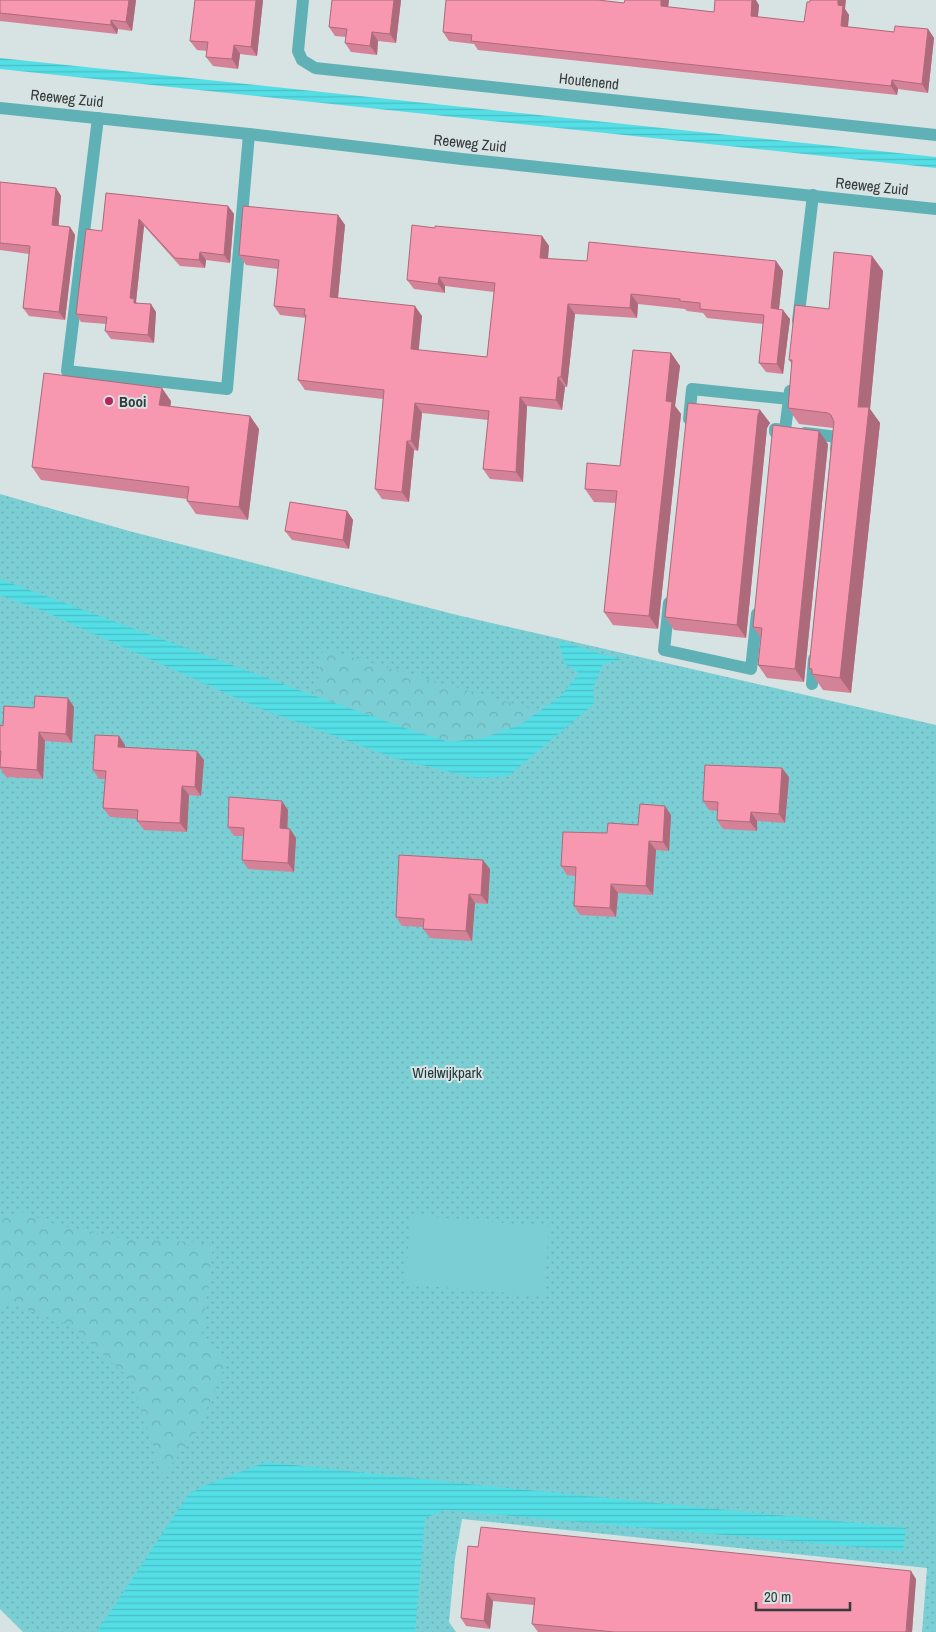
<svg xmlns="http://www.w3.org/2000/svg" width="936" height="1632" font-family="'Archivo Narrow',sans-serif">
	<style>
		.grass { fill: url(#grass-dots) }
		.forest { fill: url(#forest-crowns) }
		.garden { fill: #7bcfd4 }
		.water { fill: url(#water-rules) }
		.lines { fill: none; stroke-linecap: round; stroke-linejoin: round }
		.lane { stroke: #5fb1b6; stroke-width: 12 }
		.street { stroke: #5fb1b6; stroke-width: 12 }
		.wall { fill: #d48297 }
		.shaded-wall { fill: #ad6a7b }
		.building { fill: #f797b0; stroke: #ad6a7b }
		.poi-dot { fill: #b3255b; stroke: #d7e2e3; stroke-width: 2 }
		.labels { text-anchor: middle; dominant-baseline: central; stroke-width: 4; stroke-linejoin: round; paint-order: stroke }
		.street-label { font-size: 15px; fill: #353a3a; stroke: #d7e2e3 }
		.poi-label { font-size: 15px; font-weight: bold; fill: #353a3a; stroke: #d7e2e3; text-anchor: start }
		.park-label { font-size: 15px; fill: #21383a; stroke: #d7e2e3 }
	</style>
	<defs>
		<pattern id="grass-dots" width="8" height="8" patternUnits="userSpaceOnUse" patternTransform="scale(1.25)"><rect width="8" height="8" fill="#7bcfd4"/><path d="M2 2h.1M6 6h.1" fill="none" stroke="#6bb2b7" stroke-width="1.8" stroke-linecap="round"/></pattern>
		<pattern id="forest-crowns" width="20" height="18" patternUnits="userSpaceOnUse" patternTransform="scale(1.25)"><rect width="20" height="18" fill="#7bcfd4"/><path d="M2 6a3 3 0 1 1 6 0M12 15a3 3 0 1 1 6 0" fill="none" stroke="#6bb2b7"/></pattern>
		<pattern id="water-rules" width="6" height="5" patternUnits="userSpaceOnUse" patternTransform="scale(1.25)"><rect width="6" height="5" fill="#54dee6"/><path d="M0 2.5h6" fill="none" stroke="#4abfc6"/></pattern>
	</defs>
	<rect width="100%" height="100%" fill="#d7e2e3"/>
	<path class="grass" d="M0,494l129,37 328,84 479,110v907h-14l5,-64 -465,-49 -7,40 -6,63 7,10h-433l-23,-23z"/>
	<path class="forest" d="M323,649l216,62 -19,14 -37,13 -34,4 -38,-12 -96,-34z
		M22,1212l38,14 70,14 62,2 21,3 -11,91 26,24 -31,71 -34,44 -32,-95 -59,-54 -50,-18 -22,-4v-82l6,-5z"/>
	<path class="garden" d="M411,1215l138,12 -5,69 -139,-12z"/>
	<path class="water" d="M0,58l936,99v11l-936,-99z
		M0,579l315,117 96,34 38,12 34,-4 37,-13 41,-29 18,-23 -14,-9 -7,-23 64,19 -19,4 -10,23 1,17 -86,72 -34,2 -80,-20 -135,-50 -216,-97 -43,-16z
		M266,1462l202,22 438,44 -3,23 -458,-41 -20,8 -10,114h-318l91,-137 13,-8z"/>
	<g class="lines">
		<path class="lane" d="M98,118l-31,253 160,18 22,-255
			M798,321l15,-126
			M689,419l3,-30 97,10
			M775,432v-3l10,1 5,-39
			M805,433l32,4 -1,13
			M669,603l-5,47 87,19 6,-55
			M812,684l2,-25"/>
		<path class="street" d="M303,0l-5,51 4,9 13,8 621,67
			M0,108l249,26 213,25 474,50"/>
	</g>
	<path class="wall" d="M0,0h136l-4,31 -14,-2 -1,5 -117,-13z
		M263,0l-6,56 -17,-2 -2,15 -25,-3 -7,-9 1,-6 -10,-1 -7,-9z
		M332,0h69l-5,43 -18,-2 -1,14 -26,-3 -6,-9 1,-6 -11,-1 -6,-9z
		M669,0l-1,7 46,5 45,-7 -1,12 46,5 41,-13 4,6 -1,12 46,5 34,-3 6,9 -6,55 -30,-4 -1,6 -419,-45 -4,-6 -25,-3 -6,-9 181,-29z
		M0,182l56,6 5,8 -3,30 12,1 5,8 -10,85 -36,-4 -6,-8 6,-54 -29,-4z
		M106,193l122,13 6,8 -4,49 -24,-3 -1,8 -25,-2 -36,-40 -8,76 1,1 19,9 -2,31 -43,-4 -6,-8 1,-7 -25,-2 -5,-8 26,-83z
		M338,215l7,10 -7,73 84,18 -4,34 69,7 7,-65 -49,-6v7l-31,-4 -7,-9 135,-44 7,10 -1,13 39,2h189l7,10 -4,38 11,10 -7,55 -17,-2 -7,-9 4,-39 -56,-6 -4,-5 -16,-2 -2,-2 -47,-5 -1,14 -62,-4 -8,73h-2l-3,23 -35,-4 -4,76 -33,-3 -7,-10 5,-49 -66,-7 -4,38 -4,-1 -5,52 -27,-3 -7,-10 8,-90 -78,-9 -7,-10 8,-62 -26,-3 -6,-9 4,-37 -32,-4 -7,-10z
		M872,256l11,15 -13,138 10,14 -29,270 -28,-3 -11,-16v-2l-3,-4 24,-240 -34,-4 -11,-16 4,-44 -3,-4z
		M671,353l9,13 -5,40 6,8 -23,215 -45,-4 -9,-13 12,-109 -22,-1 -9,-13 35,-23z
		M171,401l-1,6 80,9 9,13 -11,91 -52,-6 -9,-13v-2l-146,-19 -9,-13z
		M760,410l10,13 -3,5 -21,210 -72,-8 -9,-13z
		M828,444l-24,238 -37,-4 -9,-13 3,-27 -8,-11z
		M347,511l6,9 -4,29 -57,-9 -7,-9z
		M74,707l-2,36 -27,-2 -2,38 -37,-2 -6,-9v-43l3,1 31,-18z
		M119,736l6,9v3l79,12 -3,36 -12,-1 -2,37 -43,-2 -7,-9v-2l-27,-2 -7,-9 2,-29h-6l-6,-9z
		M789,777l-4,46 -28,-2v10l-34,-2 -6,-9v-9l-8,-1 -6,-9z
		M288,810l-1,19h3l6,9 -2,34 -46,-3 -6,-9 1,-24h-9l-6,-9z
		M671,815l-2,36 -13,-1 -3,45 -35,-2 -2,24 -36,-2 -6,-9 2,-30 -9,-1 -6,-9 46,-33z
		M490,869l-2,35 -13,-1 -3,38 -42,-3 -7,-9 1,-2 -22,-1 -6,-9z
		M468,1546l448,33 -4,53h-374l-6,-8 2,-19 -41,-4 -3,28 -24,-3 -5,-8z"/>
	<path class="shaded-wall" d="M129,0h7l-4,31 -6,-9z
		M256,0h7l-6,56 -6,-9z
		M394,0h7l-5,43 -6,-9z
		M661,0h8l-2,15 -6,-9z
		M751,0h5l3,5 -2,20 -6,-9z
		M838,0h8l-1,9 4,6 -2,20 -6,-9 -3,-21z
		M111,20l7,9 -1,5 -6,-9z
		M928,29l6,9 -6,55 -6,-9z
		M372,32l6,9 -1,14 -7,-9z
		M234,45l6,9 -2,15 -6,-10z
		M892,80l6,9 -1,6 -6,-9z
		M56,188l5,8 -3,37 -6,-8z
		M228,206l6,8 -4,49 -6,-8z
		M338,215l7,10 -8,82 -7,-10z
		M139,219l5,7 -8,76 4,5 -1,4 -9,-13z
		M70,227l5,8 -10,85 -6,-8z
		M542,236l7,10 -2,22 -7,-10z
		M200,252l6,8 -1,8 -6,-8z
		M872,256l11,15 -13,138 10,14 -29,270 -11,-15 18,-271z
		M776,261l7,10 -5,47 -7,-10z
		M439,277l6,9v7l-7,-9z
		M631,294l7,10 -1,14 -7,-10z
		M151,304l5,8 -2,31 -6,-8z
		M568,304l7,10 -8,73 -6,-10z
		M415,306l7,10 -4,42 -7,-9z
		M783,310l7,9 -7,55 -6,-10z
		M671,353l9,13 -5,40 6,8 -23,215 -9,-13 17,-215z
		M558,377l7,10 -3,23 -6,-10z
		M162,388l9,13 -2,18 -10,-14z
		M520,397l7,9 -4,76 -7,-10z
		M415,403l7,10 -4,38 -7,-10z
		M760,410l10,13 -3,5 -21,210 -9,-13 21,-210z
		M250,416l9,13 -11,91 -9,-13z
		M819,431l9,13 -24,238 -9,-13z
		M407,441l7,9 -5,52 -7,-10z
		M347,511l6,9 -4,29 -6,-9z
		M68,698l6,9 -2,36 -6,-9z
		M39,732l6,9 -2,38 -6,-9z
		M119,736l6,9v11l-7,-9z
		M197,751l7,9 -3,36 -6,-9z
		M782,768l7,9 -4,46 -6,-9z
		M182,786l7,9 -2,37 -7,-9z
		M282,801l6,9 -1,27 -7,-9z
		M665,806l6,9 -2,36 -6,-9z
		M751,812l6,9v10l-7,-9z
		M290,829l6,9 -2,34 -6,-9z
		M649,841l7,9 -3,45 -7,-9z
		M483,860l7,9 -2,35 -7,-9z
		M611,884l7,9 -2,24 -6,-9z
		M469,894l6,9 -3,38 -6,-10z
		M911,1571l5,8 -4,53h-6z
		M487,1593l6,8 -3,28 -6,-8z"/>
	<path class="building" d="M0,0h129l-3,22 -15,-2v5l-111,-12z
		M195,0h61l-5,47 -17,-2 -2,14 -26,-2 2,-15 -18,-1z
		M332,0h62l-4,34 -18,-2 -2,14 -25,-3 2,-14 -18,-2z
		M446,0h152l26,3 1,-3h36v6l53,6 1,-12h37l-1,16 53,6 3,-20h3v-2h28v5l5,1 -2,20 53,6 1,-6 33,3 -6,55 -30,-4 -1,6 -420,-45 1,-6 -29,-3z
		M0,182l56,6 -4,37 18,2 -11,85 -36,-4 7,-62 -30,-3z
		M106,193l122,13 -4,49 -24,-3 -1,8 -24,-2 -36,-39 -9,79 4,1v4l17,1 -3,31 -43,-4 2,-14 -31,-3 10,-85 16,2z
		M243,206l95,9 -8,82 85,9 -4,43 76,8 8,-74 -56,-6 -1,7 -31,-4 5,-55 23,3v-2l107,10 -2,22 47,3 2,-19 187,19 -5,47 12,2 -6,54 -18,-1 5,-48 -64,-6v-6l-20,-2v-2l-49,-5 -1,14 -62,-4 -7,73h-3l-2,23 -36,-3 -4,75 -33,-3 6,-58 -74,-8 -4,38h-4l-5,51 -27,-3 9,-99 -86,-10 8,-65h-2l1,-6 -31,-3 5,-46 -40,-5z
		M834,252l38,4 -14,151h11l-29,271 -28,-4v-5l-3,-1 25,-246 -3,-7 -3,-2 -40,-5 4,-48h-3l6,-55 34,4z
		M633,350l38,3 -5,48 6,1 -23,214 -45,-4 13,-121 -32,-2 2,-26 33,3z
		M44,373l118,15 -3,17 91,11 -11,91 -52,-6 2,-14 -157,-20z
		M688,403l72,7 -2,5 -21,210 -72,-8z
		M773,425l46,6 -24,238 -37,-4 4,-37 -9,-1z
		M290,502l57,9 -4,29 -58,-9z
		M35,696l33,2 -2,36 -27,-2 -2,38 -37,-3 1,-16h-1v-26l3,1 1,-20 30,2z
		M95,735l24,1 -1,11 79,4 -2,36 -13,-1 -2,37 -43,-2 1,-11 -35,-2 3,-37 -13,-1z
		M705,765l77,3 -3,46 -28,-2 -1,10 -33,-2 1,-18 -15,-1z
		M229,797l53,4 -2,27 10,1 -2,34 -46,-3 2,-32 -16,-1z
		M640,804l25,2 -2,36 -14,-1 -3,45 -35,-2 -1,24 -36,-2 2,-39 -15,-1 2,-34 44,1 1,-10 30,2z
		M399,855l84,5 -2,35 -12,-1 -3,37 -43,-2 1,-10 -28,-2z
		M481,1527l430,44 -5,61h-291l-83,-8 3,-26 -48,-5 -3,28 -23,-3 7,-72 10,1z"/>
	<circle class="poi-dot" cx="109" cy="401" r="5"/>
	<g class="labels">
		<g class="street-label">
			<text transform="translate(589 81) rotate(6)">Houtenend</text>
			<text transform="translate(67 98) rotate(6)">Reeweg Zuid</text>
			<text transform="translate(470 143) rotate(6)">Reeweg Zuid</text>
			<text transform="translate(872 186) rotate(6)">Reeweg Zuid</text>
		</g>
		<g class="poi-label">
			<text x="119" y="401">Booi</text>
		</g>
		<g class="park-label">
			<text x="447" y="1072">Wielwijkpark</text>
		</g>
	</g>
	<path d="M756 1602v8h94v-8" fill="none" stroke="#353a3a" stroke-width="2.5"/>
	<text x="764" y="1602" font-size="15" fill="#353a3a" stroke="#d7e2e3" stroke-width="4" paint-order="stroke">20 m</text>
</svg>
